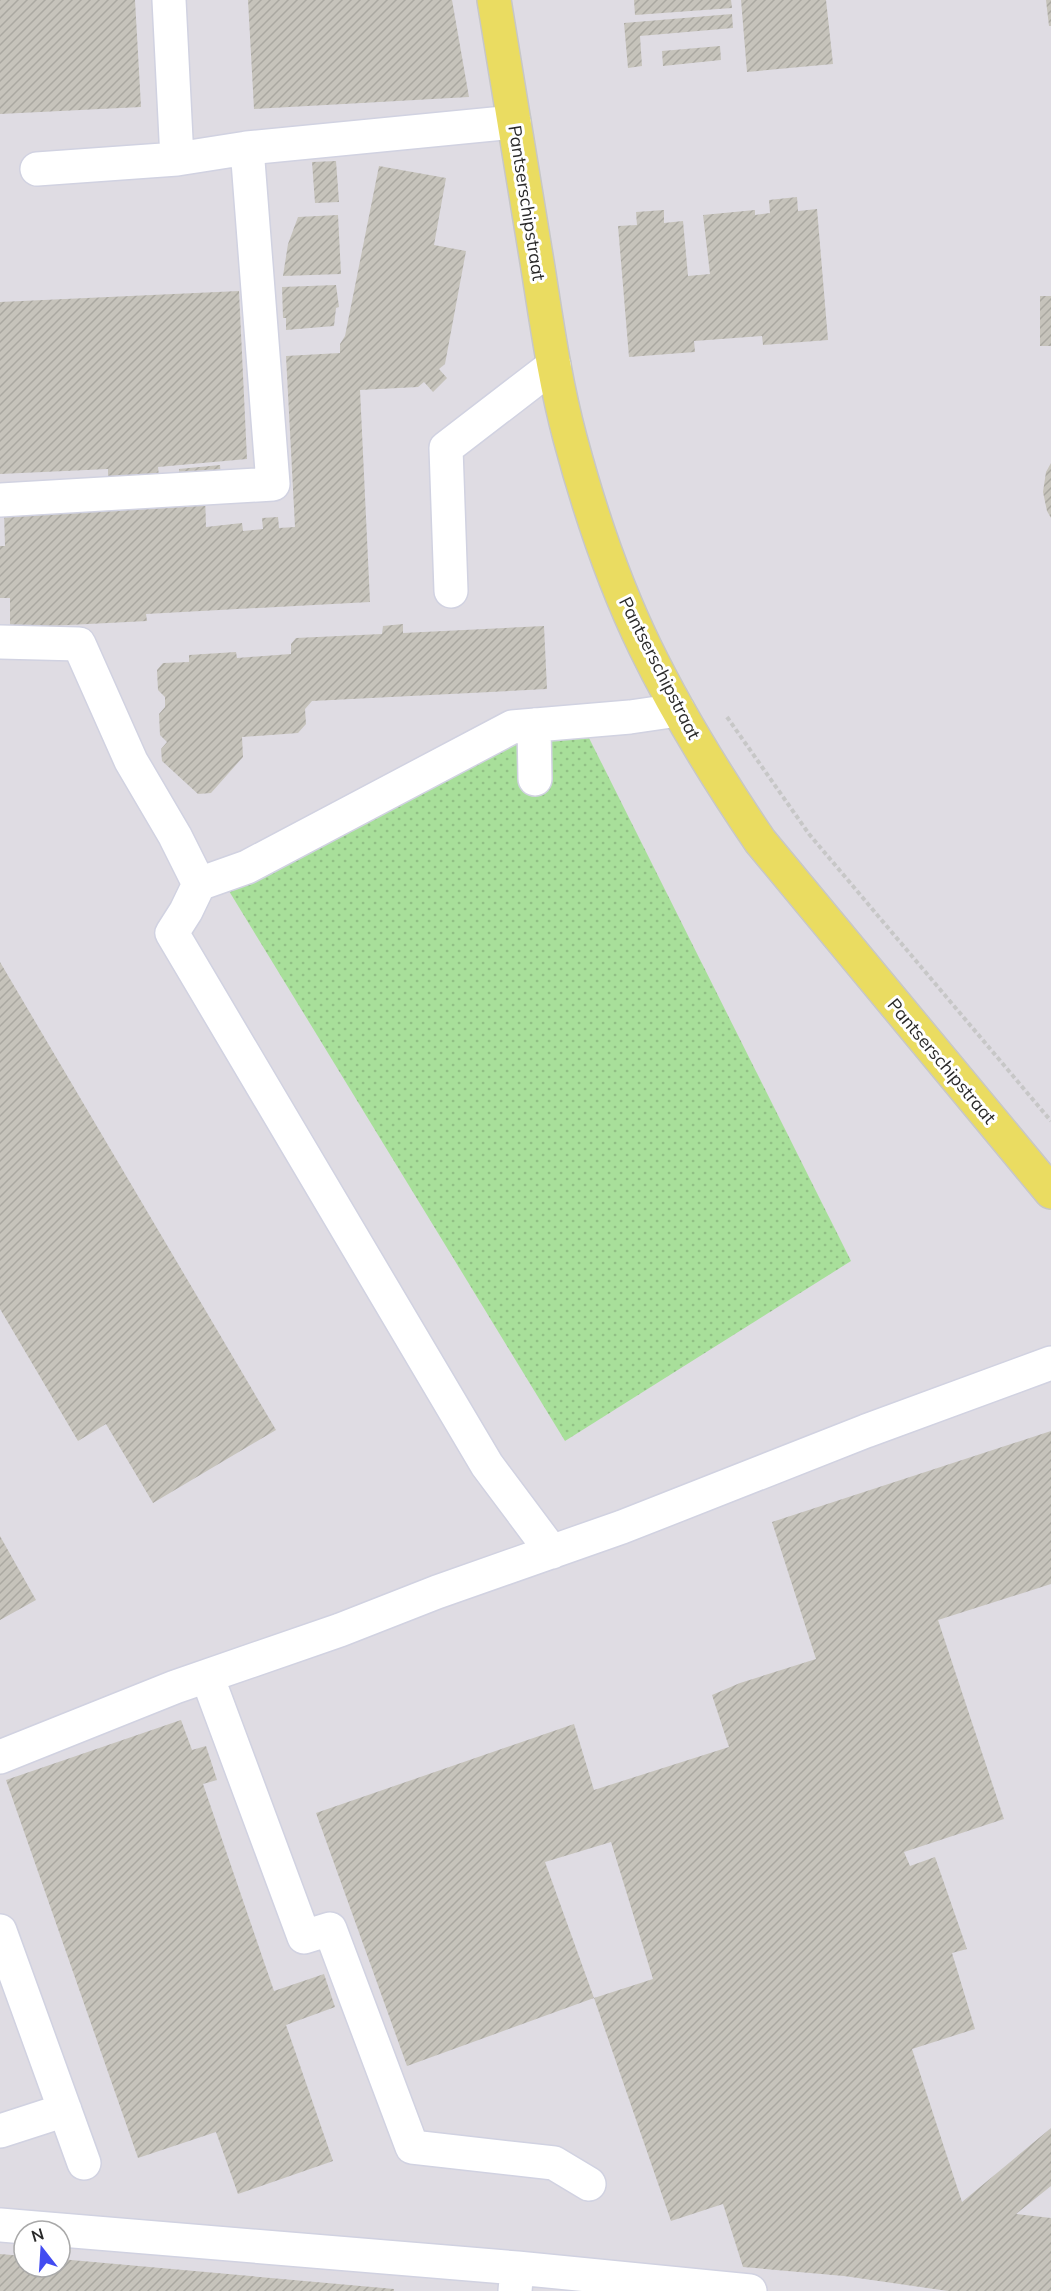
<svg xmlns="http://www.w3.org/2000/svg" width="1051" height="2291" font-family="Mulish,sans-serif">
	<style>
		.industrial { fill: #dfdce3; fill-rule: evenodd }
		.green { fill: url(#green-dots) }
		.building { fill: url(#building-hatch) }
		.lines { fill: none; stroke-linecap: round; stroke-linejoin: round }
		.minor-casing { stroke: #d1d2e1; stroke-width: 36 }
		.major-casing { stroke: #c7c7c7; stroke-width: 36 }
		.path { stroke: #c7c7c7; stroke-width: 4; stroke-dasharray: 4.5 3; stroke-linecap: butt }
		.minor { stroke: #fff; stroke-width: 33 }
		.major { stroke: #eadc61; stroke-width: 33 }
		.labels { text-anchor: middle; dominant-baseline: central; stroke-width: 6; stroke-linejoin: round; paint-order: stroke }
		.street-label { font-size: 18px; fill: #292929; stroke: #fff }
	</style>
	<defs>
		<pattern id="green-dots" width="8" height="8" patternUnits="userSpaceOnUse" patternTransform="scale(1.5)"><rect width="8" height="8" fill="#a8df9a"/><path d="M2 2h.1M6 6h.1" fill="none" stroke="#91bf85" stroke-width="1.8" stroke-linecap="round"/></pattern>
		<pattern id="building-hatch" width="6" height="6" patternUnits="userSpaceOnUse" patternTransform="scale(1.5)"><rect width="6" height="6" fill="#c6c3bb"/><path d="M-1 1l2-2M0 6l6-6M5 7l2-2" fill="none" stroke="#aaa8a1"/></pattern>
	</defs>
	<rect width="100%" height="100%" fill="#ebe6db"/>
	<path class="industrial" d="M0,0h1051v2291h-1051zM24,2231h36v36h-36z"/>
	<path class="green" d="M582,724l269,537 -286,180 -336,-550 284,-148z"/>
	<path class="building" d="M0,0h135l6,107 -141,7z
		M248,0h204l17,97 -215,12z
		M634,0h97l1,8 -97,7z
		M741,0h85l7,64 -86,8z
		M1046,0h5v26h-2z
		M732,14l1,14 -93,8 2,30 -14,2 -4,-45z
		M720,46l1,14 -58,6 -1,-15z
		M336,161l3,41 -24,1 -3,-41z
		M379,166l67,12 -12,67 32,6 -21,113 -6,5 8,9 -14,14 -9,-10 -6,5 -58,3 10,212 -224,12 1,7 -137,7v-30h-10v-52h5l-1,-35 201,-18 1,34 36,-4 1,8 20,-2 -1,-11 16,-1 1,11 16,-1 -9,-171 54,-3v-9l5,-8z
		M797,197l1,14 19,-2 11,131 -65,5 -1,-9 -68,5 1,11 -66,5 -11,-131 19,-1 -1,-13 28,-2v13l19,-2 5,55 22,-2 -7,-59 52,-5v5l15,-2 -1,-13z
		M338,215l3,59 -58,2 5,-32 10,-27z
		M336,285l3,22 -3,1 -2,18 -48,4v-12h-3l-1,-31z
		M239,291l8,168 -89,8 1,9 -51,3v-10l-108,5v-172z
		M1040,296h11v50h-11z
		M1051,463v55l-4,-7 -4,-19 3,-20z
		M220,465l1,13 -42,3v-12z
		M403,624v9l141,-7 3,63 -235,12 -7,8 1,15 -8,9 -56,4 1,20 -32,36 -13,1 -36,-33 -1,-12 6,-7 -7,-7 -1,-21 6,-7v-10l-7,-7 -1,-20 6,-7 26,-1v-7l47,-3 1,6 54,-4v-10l5,-6 86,-4 1,-8z
		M0,962l276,468 -123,73 -47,-79 -28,17 -78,-132z
		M1051,1431v153l-113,36 66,199 -100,33 6,14 25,-9 32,92 -15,4 23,76 -63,20 50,153 89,-74v58l-35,28 35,4v73h-103l-104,-15 -101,-9 -20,-63 -52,17 -77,-223 59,-19 -42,-137 -66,20 49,136 -187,68 -91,-253 258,-89 20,66 135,-43 -17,-52 28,-12 76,-24 -44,-137z
		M0,1536l36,64 -36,20z
		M181,1720l11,30 14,-4 11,34 -14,4 71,207 50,-17 11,33 -49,18 47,136 -95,33 -22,-62 -78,26 -132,-378z
		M0,2254l24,2v11h36v-8l334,30v2h-394z"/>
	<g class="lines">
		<defs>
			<path id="minor" d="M169,0l8,159 70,-11
				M37,169l140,-10
				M0,500l273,-16 -26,-336 267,-26
				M451,591l-5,-143 108,-83
				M0,642l79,2 52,117 44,75 24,48 48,-17 265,-140 118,-10 48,-7
				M534,725l1,54
				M199,884l-13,27 -14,22 315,532 65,87
				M207,1676l97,261 26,-8 82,218 142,16 35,21
				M0,1757l175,-70 165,-57 97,-38 185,-65 244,-96 185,-68
				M0,1931l84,232
				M0,2131l65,-21
				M0,2225l517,43 -2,23
				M517,2268l233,23"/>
			<path id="major" d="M494,0c15,89 29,179 44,268 9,57 17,114 32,170 19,71 43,143 75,209 33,68 73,132 115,194l291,351"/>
		</defs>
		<use href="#minor" class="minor-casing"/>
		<use href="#major" class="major-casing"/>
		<path class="path" d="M727,717l82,117 242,287"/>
		<use href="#minor" class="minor"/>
		<use href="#major" class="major"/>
	</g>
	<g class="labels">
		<g class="street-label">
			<text transform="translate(527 203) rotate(81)">Pantserschipstraat</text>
			<text transform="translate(660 668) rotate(63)">Pantserschipstraat</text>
			<text transform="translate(942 1061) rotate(50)">Pantserschipstraat</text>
		</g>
	</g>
	<g transform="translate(42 2249) rotate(343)"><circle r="28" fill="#ffffff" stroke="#a9a9a9" stroke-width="1.5"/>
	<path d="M0-4.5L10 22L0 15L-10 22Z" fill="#424bf1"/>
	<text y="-9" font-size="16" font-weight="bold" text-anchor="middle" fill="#292929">N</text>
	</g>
</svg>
